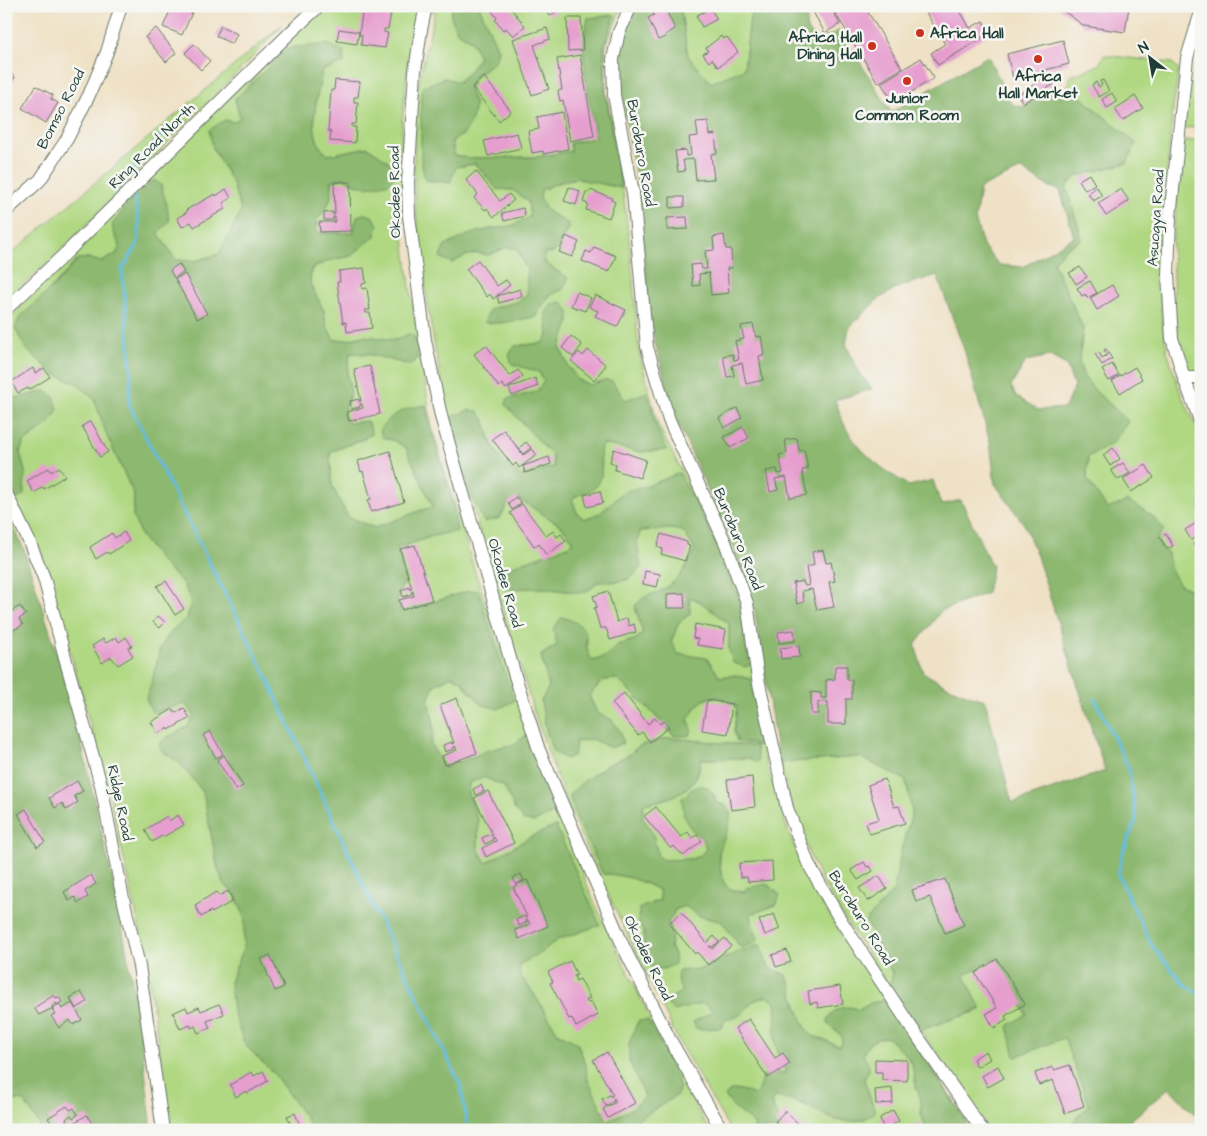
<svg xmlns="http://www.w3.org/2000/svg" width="1207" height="1136" font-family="'Architects Daughter',sans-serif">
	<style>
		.green { fill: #b0d882; stroke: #688a5b; fill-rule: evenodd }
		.forest { fill: #8cb870; stroke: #567a52; fill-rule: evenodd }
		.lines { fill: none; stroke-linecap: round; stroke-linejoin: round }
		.stream { stroke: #62bde0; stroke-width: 3 }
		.building { fill: #e69ecf }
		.minor-casing { stroke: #687667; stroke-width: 14 }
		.minor { stroke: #fff; stroke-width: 12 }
		.poi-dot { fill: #c8321e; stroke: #f6f6f2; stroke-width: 2 }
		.labels { text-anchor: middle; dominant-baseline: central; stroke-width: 5; stroke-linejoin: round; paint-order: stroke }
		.poi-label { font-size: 15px; font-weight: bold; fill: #1f3d34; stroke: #f6f6f2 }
		.street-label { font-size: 15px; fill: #1f3d34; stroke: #f6f6f2 }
	</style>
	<rect width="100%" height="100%" fill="#f6f6f2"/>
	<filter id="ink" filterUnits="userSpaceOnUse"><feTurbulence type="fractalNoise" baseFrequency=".02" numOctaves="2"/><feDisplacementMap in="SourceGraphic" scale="10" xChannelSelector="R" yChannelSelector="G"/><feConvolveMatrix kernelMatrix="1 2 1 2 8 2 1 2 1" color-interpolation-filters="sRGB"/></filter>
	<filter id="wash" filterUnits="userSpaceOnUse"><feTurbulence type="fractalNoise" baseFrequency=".0096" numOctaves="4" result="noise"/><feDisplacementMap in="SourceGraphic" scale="20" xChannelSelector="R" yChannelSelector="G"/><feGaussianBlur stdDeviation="1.12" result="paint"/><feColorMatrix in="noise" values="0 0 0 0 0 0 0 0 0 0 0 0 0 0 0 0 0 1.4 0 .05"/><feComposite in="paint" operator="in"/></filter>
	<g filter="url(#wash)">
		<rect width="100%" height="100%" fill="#efe1c5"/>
		<path class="green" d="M322,6h85l11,11 -9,34 -7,72v99l9,73 21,132 42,142 68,202 51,129 62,128 48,92 7,10h-82l12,-12 36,-22 -47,-35 17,36 -13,11 -26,14 -20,-44 -1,-13 -9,-22 -19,-10 -24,-39 -15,-20 1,-10 20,-11 17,-13 42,-15 -67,-89 -46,27 -8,-14v-29l-10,-26 1,-11 14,-6 21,9 11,24 12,-75 -14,10 -13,2 -55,21 -14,-23 3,-13 -1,-12 -5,-20 6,-15 18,-9 10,5 8,12 -2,-102 -66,21 -5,-10 4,-15 5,-4 -9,-35 36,-12 24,-5c-7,-43 -24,-83 -31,-126l-44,32 13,4 11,7 27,59 -14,4 -44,17 -27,-11 -16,-31 -2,-34 35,-13 -18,-16 -4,-10 8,-21 -4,-16 3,-23 18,1 42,11 7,-6 1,-10 -3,-12 -19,3 -32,-4 -19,4h-11l-8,-15 -2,-14 -14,-27 1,-14 16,-9 24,-5 24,-20 3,-11 -6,-9 -18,8 -1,9 -36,1 -1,-14c13,-14 16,-20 16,-39l12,-3 13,7 35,-21 -24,-17 -40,8c-24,-18 -10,-59 -6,-85l11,-2 -45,-20 -53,51 5,18 -6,5 -21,27 20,35 8,27 -22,43 -24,7 -19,-1 -18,-27 11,-11 -2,-16 -53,27 6,14 -4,7 -15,8 -13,-4 -10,1 -63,69 11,21 30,26 21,8 18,17 12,36 27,59 -1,21 8,20 21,27 21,20 8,19 -4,16 -15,13 -12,17 -5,23 -2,41 31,-8 7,6 3,6 -6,11 -20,10 -6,14 17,11 24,30 15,78 6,14 11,10 10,24 -2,32 -13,32 15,63 30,30 30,42 7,13h-141l-26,-177 -35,-157 -60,-217 -44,-99 9,19 10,-27 -5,-20 4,-10 26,-19 -5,-32 -28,7 -11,-10v-22l3,-5 -3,-6v-34l284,-286z
			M436,6h16l-1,10 6,16 14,8 8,17 -10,15 -11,10 -14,-4 -21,9 33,80 19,-3 22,25 16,1 15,12 2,15 -19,9 -21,3 -22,6 -23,11 7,17 13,-7 12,-3 12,2 18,-8 10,2 10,21 1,25 -11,7 -27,7 24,10 21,-2 14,-21 14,-7 5,-11 -23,-15 -1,-10 25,-28 -22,-14 -7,-12 1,-9 16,-7 18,-5 46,10 -16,-98 -1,-44 11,-30 -27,2 -5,38 13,82 -26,5 2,8 -35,6 -70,1 -13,-3 -2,-14 12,-7 11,-28 -6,-17 6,-13 20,-15 3,-11 -19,-44h143l-16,40v46l12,63 12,92 9,104 19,74 48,94 35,77 12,74 10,84 27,83 27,60 110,162 45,71h-9l2,-7 -3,-8 -76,-115 -15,3 -12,7 -9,-3 -16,23 8,6v6l-3,4c-6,-1 -9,-4 -15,-7 -3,-1 -8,-1 -11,-3 -13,-7 -19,-47 -27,-61l-17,-7 -29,-17 -39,18 -23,3 4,19 -11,7 23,7 8,-2 7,3 3,6 -19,10 4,7 24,-1 5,-9 14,-4 13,-14 14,-5 10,7v15l-2,22 11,24 -1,9h-13l-9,3 -6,20 -12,-5 -13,-1 -7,6 20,21 10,7v6h-25l-51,-88 -75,-156 -34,-74 -33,-91 -33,-105 -56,-195 -19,-107 -13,-101 -2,-41 2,-78zM569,323l-9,24 7,19 11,14 12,5 15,-5 7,1 13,19 26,4 4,20 11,25 -25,3 -39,-8 -3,7 3,15 -9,23 -14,5 -7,5 5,14 7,6 16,-6 23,-21 24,-6 32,-12 26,47 34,78 -10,50v-26c-14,-8 -25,-22 -40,-26l1,17 -11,8 -8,20 6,12 30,5 13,18 16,-2 1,66 -3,-10 3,-25c-6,-3 -16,-9 -23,-9 -13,0 -20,13 -26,22l4,11 -18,6 -24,-26 -33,-31 -14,1 -14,15 8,18 15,7 -1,28 -19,-9 -17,3 -22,10 -7,-23 -5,-27 8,-15 -8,-32 16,-10 30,-7v15l6,8 14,-5 10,-11 17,-5 9,-6 -8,-28c12,-12 10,-8 24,-14 19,-9 28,-25 36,-42l-12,-19 -12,-2 -31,2 -12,49 -31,2 -5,6 -10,5 -40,-5 -38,1 35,-31 32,-13 2,-5 -13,-15 -41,-26 -11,4 -8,15 -23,-11 -17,-49 -11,-40h35l7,24 13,22 16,12 34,-9 -2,-12 -37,-40 -8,-16 29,-7 8,-10 -5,-10 -24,-26 28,-3 5,-7v-11zM669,738l87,8 1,15 -8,-3 -48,1c-2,32 -30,40 -57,45 -5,20 3,15 8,29 3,7 4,16 6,24l5,3 29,-1 9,-4 5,-6c-4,-17 -11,-13 -17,-24 -3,-4 -4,-9 -6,-12l31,-19 2,9 8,1 6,10 -2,14 -9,24 3,30 8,7 16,3 30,13 -25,9 1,10 6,14 -17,10 -19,-27 -23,-5 -14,-10 -9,3 -8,13 4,13 -2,12 4,7 -30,-3v-19l7,-29 9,-3 -1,-10c-17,-9 -36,-16 -56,-16l-27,-58 -7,-21 38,-30 24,-11 4,-5 9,-5z
			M680,6h75l-5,12 -6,51 -33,14 -23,-27z
			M282,25l-34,37 -198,199 -44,40v-43z
			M1104,55l68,8 6,5v7l-5,33 -15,155 4,58 5,30 14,43 20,42v157l-3,1 -19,-10 -9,-16 -2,-14 -12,-13 -49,-32 -20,-30 1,-22 24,-13 16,-23 -33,-30 -11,-14 -5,-14 4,-35 -30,-66 13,-14 16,-9 -16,-52 11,-11 50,-13 -51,-70 -11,-1 6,-16 28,-11z
			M1201,80v47l-18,1 6,-42z
			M1201,140v235h-14l-12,-46 -3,-83 12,-105z
			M860,757l46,23 6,33 -10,34 -8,43 -28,31 27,54 -4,11c-32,-49 -69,-98 -88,-153 -9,-23 -15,-47 -22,-70z
			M994,959l33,55 -11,43 48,-20 25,68 -20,21 1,4h-81l-69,-100 61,-20 -17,-36z
			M887,1037l16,15 9,11 4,23 5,14v14l6,16h-62l-18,-5 -2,5h-67l3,-8 -10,-19 4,-6c22,3 41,13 61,24l39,-9 -11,-32 2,-6 -1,-15 -2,-3c2,-12 12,-18 24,-19z
			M6,1099l18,2 19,29h-37z"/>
		<path class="forest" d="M452,6h27l19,44 -3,11 -20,15 -6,13 6,17 -3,14 -8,14 -12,7 2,14 13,3 70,-1 34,-6 -1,-8 25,-5c-4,-40 -18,-80 -7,-120l27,-3 -11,31 1,44 16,98 -46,-10 -18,5 -16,7 -1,9 7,12 23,14 -16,28h-10l1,10 23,15 -5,11 -14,7 -14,21c-16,2 -37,9 -51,5l6,-13 27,-7 10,-7v-25l-10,-21 -10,-2 -18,8 -12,-2 -12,3 -13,7 -12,-6 5,-11 23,-11 22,-6 21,-3 19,-9 -2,-16 -15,-11 -16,-1 -22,-25 -19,3 -6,16 -25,-3 -4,-21v-63l2,-9 21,-9 15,4 10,-10 10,-15 -8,-17 -14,-8 -6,-16z
			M636,6h44l8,50 23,27 33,-14 6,-51 5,-12h54l-3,21 11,15 23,-12 51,82 97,-56 23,48 12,3 28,-17 25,3 60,50 -9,20 -50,13 -11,10 16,53 -16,9 -13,14 30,66 -4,35 5,14 11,14 33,30 -16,23 -24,13 -1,22 20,30 21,-8 23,14 13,14 -8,12 12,13 2,14 9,16 19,10 3,-1v528l-32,-33 -50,42h-49l-1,-4 20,-21 -25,-67 -49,19 -7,-31 19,-12 -33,-55 -30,16 17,34 -61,21 -31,-44 4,-12 -27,-53 28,-31 8,-43 10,-34 -6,-33 -46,-23 -81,6 -26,-162 -22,-60 -55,-122 -21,-77 -6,-33 -12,-125 -16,-91 -1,-22 -1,-21zM1022,169c12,9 24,18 38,21l14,47 -51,30 -24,-2 -16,-19 -8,-27 5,-31zM937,275l28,77 25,90 5,42 29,40 13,32 68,215 -93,32 -27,-103c-23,-6 -42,-15 -62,-28l-8,-27 26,-34 46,-18 5,-26 -31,-67 -20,5 -8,-25 -24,6c-25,-16 -46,-30 -62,-56 -5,-9 -8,-20 -12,-30l37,-11 -16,-22 -10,-23 3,-16 27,-27 20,-13zM1050,356l16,9 8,21 -9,22 -27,2 -22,-14 -5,-10 15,-25z
			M328,44l15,7 1,12 -22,8c-4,25 -18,66 6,84l40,-8 24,17 4,9 -7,10c-19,5 -27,6 -45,-5l-12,3c0,19 -3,25 -16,40l1,12h36l4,-17 7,-2 8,2 6,9 -3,11 -24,20 -24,5 -16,8 -1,15 14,27 2,14 8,15h11l19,-4 32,4 12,-6 7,3 3,12 -1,10 -7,6 -42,-11 -18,-1 -3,23 4,16 -8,21 5,10 19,-2 3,5 1,9 -41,17 2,34 16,31 27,11 44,-17 14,-4 -27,-59 -11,-7 -13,-4 -2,-8c13,-17 26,-21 46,-24l3,18 24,82 4,26 -24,5 -35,12 8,35 -5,4 -4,15 5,10 66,-21 10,-1 36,111 -16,8 -17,-5 -19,-23 -10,-5 -18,9 -6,15 5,20 -2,25 14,23 44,-18 24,-5 14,-10 29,77 -22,10 -10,-1 -9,-11 -11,-24 -21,-9 -14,6 -1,11 10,26v29l8,14 46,-27 24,-10 44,99 -43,15 -17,13 -20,11 -1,10 15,20 24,39 19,10 9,22 1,13 20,43 26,-13 12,-11 -16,-36v-18l9,-22 10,-1 25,48 7,20 -4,8 -36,22 -12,12h-316l-7,-13 -30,-42 -30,-30 -12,-33 -3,-30 13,-32 2,-32 -10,-24 -11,-10 -6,-14 -15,-78 -24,-30 -17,-11 -3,-7 9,-7 19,-10 7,-11 -3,-6 -7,-6 -32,8 -6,-14 9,-27 5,-23 12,-17 15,-13 4,-16 -8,-19 -21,-20 -21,-27 -8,-20 1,-21 -27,-59 -12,-36 -18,-17 -21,-8 -30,-26 -11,-21 4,-10 35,-32 24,-27 10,-1 13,4 15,-8 4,-8 -6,-13 -2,-8 18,-24 24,-21 7,5 6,21 2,16 -11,11 18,27 19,1 24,-7 22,-43 -8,-27 -20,-36 -4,-18 16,-10 9,2 6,-5 -5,-18 53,-51z
			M562,302l7,10v11l-9,24 8,19 10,14 12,5 15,-5 7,1 13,19 22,-8 4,12 4,20 11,26 -25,2 -39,-8c-6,14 7,34 -9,45 -6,5 -13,3 -21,10l5,14 7,6 16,-6 23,-21 24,-6 32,-13 26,48 34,78 11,66 -4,2 -13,-4 -4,-14v-26c-14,-8 -25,-22 -40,-26l1,17 -11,8 -8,20 7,12 29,4 13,19 16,-2 15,4 4,20 4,46 -22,-4 -3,-10 3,-25c-6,-3 -16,-9 -23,-9 -13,0 -20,13 -26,22l4,11 -3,6h-15l-24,-26 -33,-31 -14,1 -14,16 8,17 15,7 8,11 3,12 -12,5 -19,-9 -16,3 -2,13 -8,4 -13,-7 -7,-23 -5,-28 8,-14 -8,-32 16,-10 -4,-16 9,-12c38,12 15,23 31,44l14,-5 10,-11 17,-5 9,-6 -8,-28c11,-12 9,-8 23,-14 20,-9 29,-25 37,-43l-12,-18 -12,-2 -31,2 -3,12 4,24c-13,18 -24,14 -44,15l-5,6 -10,5 -40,-5 -38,1 -8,-17 75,-27 2,-5 -13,-15 -41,-26 -11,4 -8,15 -16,4c-17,-32 -25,-69 -35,-104l20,-8 9,1c7,9 9,18 12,29 6,16 16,26 30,36l34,-9 -2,-12 -46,-50 1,-6 29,-7 8,-10 -5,-10 -27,-8 -3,-9 6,-9 28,-3 5,-7 -2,-24 6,-8z
			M6,388l11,10 28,-7 9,5 4,13 -8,14 -26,19 -4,10 5,20 -1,23 -8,5 -10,-21z
			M6,509l18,41 47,148 46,202 21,113 14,117h-109l-19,-29 -18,-2z
			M669,738l87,8 2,15 -3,1 -6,-4 -48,1c-4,33 -28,39 -57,45 -5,20 3,15 8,29 3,7 4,16 6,24l5,3 29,-1 9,-4 5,-6c-3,-16 -9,-12 -17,-23 -6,-8 -6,-19 -7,-28 14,-15 28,-19 34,5 27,3 8,31 4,47 -2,5 -1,11 0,16 2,17 6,27 26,26v-4l21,-4 13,11 -4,10 -25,9 1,10 6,14 -2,5 -15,5 -19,-26 -23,-6 -14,-10 -9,3 -8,13 4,13 -2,12 4,7 1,10 -11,5 -12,-1 -8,-17v-19l-6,-11 2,-13 20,-8 -1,-10c-17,-9 -36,-16 -56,-16l-27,-58 -7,-21 15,-14 23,-16 24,-11 4,-5 9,-5z
			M760,945l9,23 17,7 5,9 1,9 13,35 8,8 26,10 3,-4v-6l-14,-12v-6l5,-5 8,-5 9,-1 9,3 12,-7 15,-3 76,115 3,8 -1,6 -37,1 -6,-17v-13l-5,-14 -4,-23 -9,-11 -16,-15c-12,1 -22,7 -24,19 10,13 6,10 1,24l11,32c-28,24 -57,-4 -84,-13 -5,-1 -11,-1 -16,-2l-4,6 10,19 -3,8h-23l-1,-6 -21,-17 -8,-11 7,-6 13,1 11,5 7,-20 9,-3h13l1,-9c-17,-15 -9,-41 -10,-61l-9,-7 -14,5 -13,14 -14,4 -5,9 -24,1 -4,-7 19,-10 -3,-6 -7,-3 -28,8 -6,-6 3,-7 11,-7 -5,-10 1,-10 23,-2 39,-18z"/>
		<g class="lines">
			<path class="stream" d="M124,188l-1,-6 40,-49
				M133,195l2,4 4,25 -1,20 -16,26 9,98 -2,36 134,265 112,241 86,176 7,44
				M1095,699l34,70 7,50 -14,36 -4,20 34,71 32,38 17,11"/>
		</g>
		<g id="blocks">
			<path class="building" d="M172,6h23l-13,29 -19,-8z
				M363,6h25l4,2 -4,21h-4v3l4,1 -3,15 -24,-3 1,-10h-3z
				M488,6h21l16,20 -12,10 -7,-8 -3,2 -8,-10 2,-2z
				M543,6h20l-13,10z
				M661,6l2,5 3,-1 9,19 -10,6 1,2 -8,3 -10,-22 6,-3 -2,-4z
				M823,6h7l10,18 -15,9 -12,-21z
				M831,6h39l-4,3 36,59 -24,15z
				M922,6h35l13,22 13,-7 7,12 -52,32 -7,-12 14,-9z
				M1057,6l72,1 -4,25 -41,-6z
				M710,8l7,11 -15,8 -6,-11z
				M567,18h14l2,32 -15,1z
				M221,26l16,8 -5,10 -16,-8z
				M156,28l20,25 -10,9 -21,-25z
				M547,28l3,11 -16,6 15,44 -17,6 -19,-56z
				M339,29l20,3 -2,12 -20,-3z
				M721,36l2,3 4,-2 11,15 -20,15 -6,-8 -3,3 -6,-8 5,-3 -2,-3z
				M1063,40l6,24 -56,14 -6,-24z
				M194,44l16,17 -9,9 -16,-17z
				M580,55l14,81 -24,5 -7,-41 -3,1 -2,-10 4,-1 -5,-31z
				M921,58l13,20 -40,25 -13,-20z
				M6,70l9,7 -9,13z
				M1049,75l5,9 -31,19 -5,-8z
				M484,77l27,34 -12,10 -27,-34z
				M335,80l25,2 -2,15h-4v5h4l-2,22h-4v3h4l-1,16 -25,-2 1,-10h-3l3,-41h3z
				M1103,80l6,11 -10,6 -7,-12 4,-3 3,5 3,-2 -2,-4z
				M36,86l17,9 -2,4 7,4 -12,20 -24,-15z
				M1112,93l5,9 -10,6 -5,-9z
				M1135,96l8,12 -20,13 -8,-12z
				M562,112l6,37 -25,5v-3l-11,2 -4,-22 11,-2 -2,-12z
				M708,121l2,14 5,-1 2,19 -6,1 3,25 -18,1 -2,-21 -11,1 2,11 -7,1 -3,-21 11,-1v6l5,-1 -2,-18 9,-1 -2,-14z
				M517,133l4,15 -33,8 -4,-15z
				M476,171l24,30 9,-7 5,6 -20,17 -7,-9 -2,2 -11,-12 4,-4 -12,-14z
				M1089,174l6,10 -10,6 -6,-10z
				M334,182h16l1,49 -31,1 -1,-10h16v-5h-2v3h-9v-7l9,-1v3l2,-1z
				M569,187l11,4 -4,14 -12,-4z
				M1097,187l5,9 -9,5 -5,-8z
				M226,189l5,9 -8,5 2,6 -31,18 -3,-5 -9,5 -5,-9 10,-6 -1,-2 29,-16 1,2z
				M1121,189l8,12 -23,15 -8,-13z
				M590,190l22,8 -1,2 4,2 -6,16 -23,-8 2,-6 -5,-2 3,-10h3z
				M670,197h14v10l-14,1z
				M523,208l2,8 -21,5 -2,-8z
				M687,217l1,12 -21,1v-12z
				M724,235l2,14h5l1,19h-5l2,25 -18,2 -2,-22 -10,1 1,11 -7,1 -2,-21 10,-1 1,5h5l-2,-18 9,-1 -1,-13z
				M566,236l13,6 -7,15 -13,-5z
				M594,247l22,9 -7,16 -27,-11 4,-10 5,2z
				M478,260l19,26 9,-6 4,5 -17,14 -3,-5 -3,3 -21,-28z
				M179,264l5,8 -10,6 -4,-8z
				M1080,267l7,10 -11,7 -7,-11z
				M364,268l2,15 -4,1v5l5,-1 3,22h-5l1,3h4l2,15 -25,4 -1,-10 -3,1 -6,-41h3l-1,-11z
				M185,274l22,40 -10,5 -22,-40z
				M1090,281l7,12 -10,5 -2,-4 -3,2 -5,-8z
				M1112,285l7,11 -22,14 -7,-12z
				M520,289l2,7 -23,7 -2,-7z
				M577,292l14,6 -6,13 -14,-5z
				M595,295l31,15 -9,17 -22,-11 3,-5 -9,-4z
				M753,324l3,13 5,-1 3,19 -5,1 4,24 -17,4 -4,-21 -10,2 2,11 -7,1 -4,-21 10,-2 1,6 5,-1 -4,-18 9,-2 -3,-13z
				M571,336l11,9 -9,12 -11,-9z
				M486,345l24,31 8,-6 5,6 -17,13 -4,-5 -3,3 -25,-33z
				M1106,349l6,10 -10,6 -7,-11 4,-2 3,6 5,-3 -3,-5z
				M588,350l18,15 -12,15 -23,-19 8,-9 4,4z
				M1112,364l7,11 -10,6 -7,-11z
				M370,366l10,48 -31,7 -2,-9 16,-4 -1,-4h-2v3l-9,2 -1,-8 9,-2v3l2,-1 -7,-32z
				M1135,367l7,12 -22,14 -8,-12z
				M33,368l2,5 9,-5 6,9 -21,13 -1,-2 -10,5 -7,-11z
				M535,378l3,8 -26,10 -3,-8z
				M737,408l5,10 -18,10 -5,-10z
				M91,421l17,31 -8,5 -18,-31z
				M743,427l6,11 -19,10 -6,-11z
				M504,430l19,25 9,-6 5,6 -18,13 -3,-5 -3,3 -21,-27z
				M797,438l2,13 5,-1 4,19 -6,1 5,25 -17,3 -4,-21 -11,2 3,11 -8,2 -4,-21 11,-2 1,5 5,-1 -4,-18 8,-2 -2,-13z
				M526,442l5,6 -8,6 -4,-6z
				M1113,448l7,11 -10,7 -7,-11z
				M614,449l32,11 -6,18 -25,-8 1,-6 -6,-2z
				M390,451l14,51 -33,10 -3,-12 3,-1 -8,-28 -2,1 -3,-11z
				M549,457l2,7 -26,9 -2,-7z
				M1123,463l7,10 -12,7 -7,-10z
				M1146,465l8,13 -23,14 -8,-13z
				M59,467l6,9 -21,13 -1,-2 -9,6 -7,-12 21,-13 3,4z
				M600,491l3,12 -16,4 -3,-12z
				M516,497l5,6 -9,7 -4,-7z
				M522,504l24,32 7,-5 4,6 4,-3 5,7 -20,14 -7,-11 -4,3 -25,-34z
				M1198,522l3,6v6l-10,6 -6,-10z
				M124,532l5,9 -20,13 -2,-2 -11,7 -6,-12 22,-14 3,5z
				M661,534l26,8v3l3,1 -5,15 -24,-7 2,-5 -6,-2z
				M1166,534l7,12 -6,3 -7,-12z
				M1201,540v17l-8,-13z
				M415,545l17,55 -30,10 -3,-10 15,-4 -1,-5 -2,1 1,2 -9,3 -2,-7 9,-3v2h2l-12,-40z
				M823,550l3,13 5,-1 4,19 -6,1 5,25 -17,3 -5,-21 -10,2 2,11 -7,2 -4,-21 10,-2 2,5 4,-1 -3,-18 8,-2 -2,-13z
				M645,571l15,3 -3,13 -14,-3z
				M166,581l18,28 -9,6 -18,-29z
				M608,591l9,31 10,-4 2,8 5,-2 2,8 -26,8 -4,-12h-6l-6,-20 3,-1 -4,-11z
				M684,593l1,15h-18v-14z
				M20,606l6,9 -7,4 4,6 -13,7 -4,-6v-12z
				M158,616l7,6 -5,6 -7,-6z
				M695,624l31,6 -3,19 -26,-4 1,-6 -5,-1z
				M794,630l1,11 -16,2 -1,-11z
				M116,637l3,5 7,-5 6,9 -4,2 5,8 -15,9 -7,-8 -9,6 -10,-17 11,-7 3,4z
				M799,646l1,11 -19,2 -1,-11z
				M835,666h12v14h5v19h-6v25h-18v-22h-10v12h-7v-22l10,1v5h5v-18l9,-1z
				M624,693l24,31 7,-6 5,6 4,-3 5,6 -19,15 -8,-10 -4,3 -26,-32z
				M457,698l20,55 -32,12 -3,-9 15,-6 -2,-4 -1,1v2l-9,3 -2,-7 9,-3v2l2,-1 -14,-38z
				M707,700l25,4 -4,30 -26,-4z
				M184,708l6,10 -21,12 -1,-2 -10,6 -7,-12 22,-13 2,4z
				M210,731l13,23 -7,4 -13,-23z
				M224,755l19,31 -7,4 -19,-30z
				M752,777l3,30 -24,3 -4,-30z
				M885,779l9,28 5,-1 6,17 -35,11 -4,-11 13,-4 -11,-34z
				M77,781l6,10 -9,5 4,6 -12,8 -4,-7 -7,5 -6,-10z
				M481,785l3,6 -8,4 -3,-6z
				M488,791l26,52 -28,14 -4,-9 14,-7 -2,-4 -2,1 1,2 -8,4 -3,-6 8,-4 1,2 2,-1 -19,-37z
				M656,807l25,30 7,-5 4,6 5,-3 5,6 -19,15 -9,-10 -3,3 -27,-33z
				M26,809l19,33 -8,5 -19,-33z
				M178,815l6,10 -21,12 -1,-1 -10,6 -7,-12 22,-14 2,5z
				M772,861l1,19 -25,2 -1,-5h-7l-1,-14z
				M864,862l3,5 3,-1 3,5 -15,9 -7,-10z
				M521,874l3,6 -8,4 -3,-6z
				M91,875l5,9 -11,7 3,6 -10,6 -3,-6 -6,4 -5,-9z
				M879,876l8,13 -19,12 -9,-13z
				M945,879l19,46 -19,8 -15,-36 -14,5 -4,-12z
				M527,880l21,46 -29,13 -4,-9 15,-6 -2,-4h-2l1,2 -8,4 -3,-6 8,-4 1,2 2,-1 -14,-30z
				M228,891l5,10 -21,12 -1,-2 -10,6 -6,-12 21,-13 3,4z
				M681,912l26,31 7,-7 5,6 -7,5 -3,-1 3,3 13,-11 6,8 -23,19 -11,-13 -2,2 -26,-31z
				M774,914l6,15 -15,6 -6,-15z
				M787,950l4,12 -15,5 -4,-12z
				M270,955l14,32 -9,4 -14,-32z
				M997,959l28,45 -20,12 2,4 -13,8 -8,-14 11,-6 -22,-35z
				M570,961l7,14 -3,1 2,5 4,-2 10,19 -4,2 2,3 3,-2 7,14 -22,12 -4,-9 -3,1 -19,-36 3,-1 -5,-10z
				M840,986l3,18 -25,4 -1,-6 -7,2 -2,-13z
				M81,992l6,10 -11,7 -6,-11z
				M54,995l2,3 3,-1 3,5 -5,3 -1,-2 -4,3 1,2 -14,7 -5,-7z
				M72,1003l10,17 -9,5 -3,-5 -11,8 -8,-12 4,-2 -3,-5 7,-5 3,5z
				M219,1004l5,10 -17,7 3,7 -12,5 -3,-7 -4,2 -1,-3 -10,4 -7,-16 13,-6 2,5 11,-5 2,4z
				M749,1019l26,39 8,-5 7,11 -22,14 -33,-50z
				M986,1051l4,8 -13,8 -4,-8z
				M607,1052l28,51 -27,15 -5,-9 13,-7 -2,-4 -1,1 1,2 -8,5 -4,-7 8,-4 1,2 2,-2 -20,-35z
				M875,1059l32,1v21l-25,-1v-8h-7z
				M1070,1065l14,41 -19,7 -12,-33 -14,5 -4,-12 18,-6 1,3z
				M998,1066l6,12 -16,9 -6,-11z
				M263,1071l5,10 -21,12 -1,-2 -10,6 -6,-12 21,-13 3,4z
				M892,1088l1,15 -17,1 -1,-14z
				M67,1106l3,4 4,-2 4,7 -5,3 -2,-3 -5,4 1,2 -4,2 2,4 -4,3h-5l-8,-12z
				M893,1110l6,11 -13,8 -3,-1 -3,-10z
				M785,1111l20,19h-22l-8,-8z
				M295,1113l7,17h-9l-6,-14z
				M87,1115l9,15h-27l-2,-3z
				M920,1123l4,7h-19z"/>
		</g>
	</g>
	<g filter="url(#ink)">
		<use href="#blocks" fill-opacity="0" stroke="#687667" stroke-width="1"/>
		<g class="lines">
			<defs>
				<path id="minor" d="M426,6l-5,24 -6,41 -7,112 1,33 16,124 16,76 74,260 24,74 85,198 45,90 53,92
					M631,6l-12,26 -6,27 1,36 19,98 14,154 22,73 56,122 22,61 11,76 29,129 21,55 30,53 69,105 75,109
					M1201,12l-14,46 -17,159 -2,58 4,63 12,40 17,45
					M6,211l34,-31 27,-41 22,-44 18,-43 14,-46
					M6,309l60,-56 228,-224 25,-23
					M1184,378h17
					M6,493l23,48 15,37 23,87 34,120 21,109 17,72 24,164"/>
			</defs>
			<use href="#minor" class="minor-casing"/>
			<use href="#minor" class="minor"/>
		</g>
	</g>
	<g class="poi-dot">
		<circle cx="920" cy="33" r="5"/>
		<circle cx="872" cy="46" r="5"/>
		<circle cx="1038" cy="59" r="5"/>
		<circle cx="907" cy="81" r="5"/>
	</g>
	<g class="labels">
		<g class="poi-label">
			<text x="930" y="33" text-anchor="start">Africa Hall</text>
			<text x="862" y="37" text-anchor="end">Africa Hall<tspan x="862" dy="17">Dining Hall</tspan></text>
			<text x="1038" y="76">Africa<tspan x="1038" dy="17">Hall Market</tspan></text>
			<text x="907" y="98">Junior<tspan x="907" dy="17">Common Room</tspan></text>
		</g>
		<g class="street-label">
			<text transform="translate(61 109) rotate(-63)">Bomso Road</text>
			<text transform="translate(152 146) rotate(-45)">Ring Road North</text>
			<text transform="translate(641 153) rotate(80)">Buroburo Road</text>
			<text transform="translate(395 192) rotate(-91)">Okodee Road</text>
			<text transform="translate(1156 218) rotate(-86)">Asuogya Road</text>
			<text transform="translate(738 539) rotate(68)">Buroburo Road</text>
			<text transform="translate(505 583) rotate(74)">Okodee Road</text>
			<text transform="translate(120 803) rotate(78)">Ridge Road</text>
			<text transform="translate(861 918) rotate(58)">Buroburo Road</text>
			<text transform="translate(648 958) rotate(64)">Okodee Road</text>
		</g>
	</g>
	<rect width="1207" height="1136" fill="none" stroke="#f6f6f2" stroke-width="25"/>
	<g transform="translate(1150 58) rotate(329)" stroke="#f6f6f2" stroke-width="4" paint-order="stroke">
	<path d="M0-4L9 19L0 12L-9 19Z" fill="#1f3d34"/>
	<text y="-8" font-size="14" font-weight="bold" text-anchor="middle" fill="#1f3d34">N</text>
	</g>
</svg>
